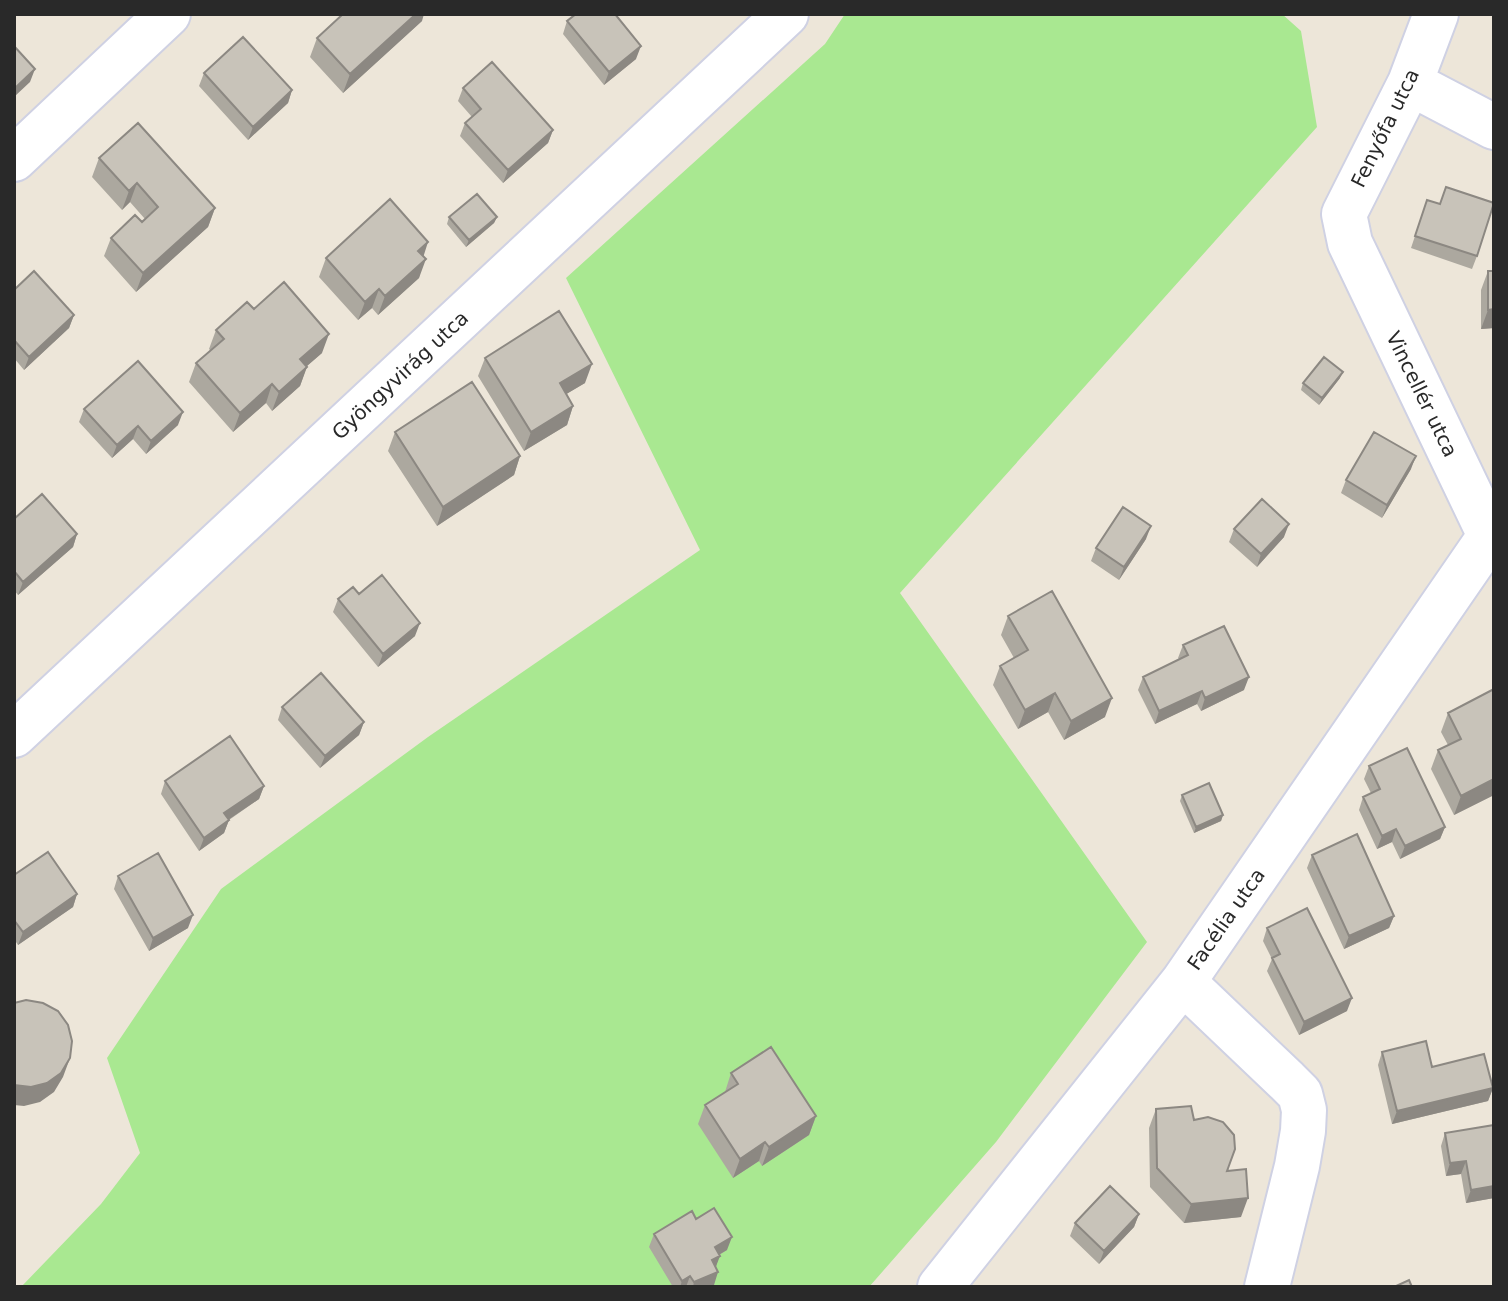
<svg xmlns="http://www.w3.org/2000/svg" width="1508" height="1301" font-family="'DejaVu Sans',sans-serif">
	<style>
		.green { fill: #a9e891 }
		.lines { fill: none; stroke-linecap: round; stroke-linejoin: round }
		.minor-casing { stroke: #cfd1e3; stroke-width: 48 }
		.minor { stroke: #fff; stroke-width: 44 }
		.wall { fill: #aca89f }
		.shaded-wall { fill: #8c8882 }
		.building { fill: #c8c3b9; stroke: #8c8882; stroke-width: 2 }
		.labels { text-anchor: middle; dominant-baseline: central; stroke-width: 6; stroke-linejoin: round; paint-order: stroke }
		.street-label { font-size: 20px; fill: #292929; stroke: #fff }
	</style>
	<rect width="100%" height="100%" fill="#ede6d9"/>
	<path class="green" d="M845,14h437l19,17 16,96 -417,466 247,349 -151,200 -127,145h-848l80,-83 39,-51 -33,-95 114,-169 207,-152 272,-187 -134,-272 259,-234z"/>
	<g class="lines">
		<defs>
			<path id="minor" d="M1436,14l-26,69 -66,131 6,29 144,301
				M1410,83l84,44
				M14,159l154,-145
				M14,735l772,-721
				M1183,982l104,99 13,13 4,16 -1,21 -6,35 -30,121
				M940,1287l243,-305 307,-446"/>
		</defs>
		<use href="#minor" class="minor-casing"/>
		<use href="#minor" class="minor"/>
	</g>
	<path class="wall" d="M422,21l-79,72 -33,-36 7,-19z
		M567,21l69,38 -32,26 -41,-51z
		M204,73l88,17 -4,13 -40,37 -49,-54z
		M463,88l90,42 -5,13 -45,40 -43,-47 5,-13 7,-6 -14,-16z
		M99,158l116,50 -7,19 -72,65 -32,-36 7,-18 31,-16 3,-3 -15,-17 -8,8 -30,-33z
		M1446,187l31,69 -5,13 -61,-21 16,-48 13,4z
		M449,217h48l-3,6 -28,24 -19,-23z
		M423,256l-4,22 -41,37 -6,-7 -14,12 -39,-43 7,-19z
		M1488,271h6v57l-13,1v-39z
		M14,290l60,25 -5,13 -45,42 -10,-12z
		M254,309l68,44 -15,13 -7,20 -28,25 -6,-8 -33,29 -44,-50 7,-19 15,-12 -2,-2 7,-19z
		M485,358l100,25 -19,11 7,12 -6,19 -43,26 -46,-75z
		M1340,378l-21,27 -18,-15 2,-7z
		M84,409l94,16 -32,29 -13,-15 -21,19 -33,-36z
		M395,432l125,24 -6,19 -77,51 -49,-75z
		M1411,469l-29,49 -41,-25 5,-13z
		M14,519l63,15 -4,13 -55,48 -4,-5z
		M1234,529l50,8 -27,30 -28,-25z
		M1146,539l-27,41 -28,-19 5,-13z
		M359,594l56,42 -37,31 -45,-55 5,-13z
		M1008,616l97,101 -41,23 -16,-28 -30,17 -25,-44 7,-19 14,-8 -13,-23z
		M1183,645l61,45 -43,21 -4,-7 -42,20 -17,-34 5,-13 36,-18 -1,-1z
		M282,707l82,15 -5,13 -39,33 -42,-48z
		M1448,713l46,82 -40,20 -23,-46 7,-19 10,-5 -7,-13z
		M1369,766l76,61 -5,12 -40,20 -8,-17 -15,7 -18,-39 4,-13 8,-4 -7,-14z
		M165,781l99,5 -5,13 -30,21 -5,13 -25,18 -38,-57z
		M1182,795l41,20 -2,6 -27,12 -14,-32z
		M1312,855l82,61 -5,12 -45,21 -37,-81z
		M14,875l63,19 -4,13 -55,38 -4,-6z
		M118,876l70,52 -39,23 -35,-62z
		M1267,928l80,83 -48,24 -32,-64 5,-12 -9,-18z
		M1382,1052l111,36 -5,13 -96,23 -14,-59z
		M731,1073l85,43 -7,19 -47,31 -3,-5 -26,17 -35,-54 7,-19 20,-13z
		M1156,1109l38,11 47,97 -57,6 -34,-36 -1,-59z
		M1445,1133l49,65 -28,5 -5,-29 -15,2 -5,-30z
		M1139,1214l-5,13 -35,37 -29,-28 5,-13z
		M696,1219l31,31 -8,5 -3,12 -2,18 -5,2h-36l-24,-40 5,-13z"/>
	<path class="shaded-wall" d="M416,14h8l-2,7 -79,72 7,-19z
		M641,46l-5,13 -32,26 5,-13z
		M35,69l-5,13 -16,15v-8z
		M292,90l-4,13 -40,37 5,-13z
		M553,130l-5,13 -45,40 5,-13z
		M137,183l-7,19 -8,8 7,-19z
		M215,208l-7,19 -72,65 7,-19z
		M497,217l-3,6 -28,24 3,-7z
		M428,242l-6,19 -4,-10z
		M426,259l-7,19 -41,37 7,-19z
		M379,289l-7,19 -14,12 7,-18z
		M1494,309v19l-13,1 7,-19z
		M74,315l-5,13 -45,42 5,-13z
		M329,334l-7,19 -29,25 7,-19z
		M592,364l-7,19 -32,19 7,-19z
		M307,367l-7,19 -28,25 7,-19z
		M1343,372l-3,6 -21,27 3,-7z
		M272,384l-6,19 -33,29 7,-19z
		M573,406l-6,19 -43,26 7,-19z
		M183,412l-5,13 -32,29 5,-13z
		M138,426l-5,13 -21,19 5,-13z
		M520,456l-6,19 -77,51 6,-19z
		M1416,456l-5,13 -29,49 5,-13z
		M1289,524l-5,13 -27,30 4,-13z
		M1151,526l-5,13 -27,41 5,-13z
		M77,534l-4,13 -55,48 5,-13z
		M420,623l-5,13 -37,31 5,-13z
		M1249,677l-5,13 -43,21 4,-13z
		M1202,691l-5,13 -42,20 4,-13z
		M1055,693l-7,19 -30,17 7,-19z
		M1112,698l-7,19 -41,23 7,-19z
		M364,722l-5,13 -39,33 5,-12z
		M1494,779v16l-40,20 7,-19z
		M264,786l-5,13 -40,27 5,-13z
		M1223,815l-2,6 -27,12 2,-6z
		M229,820l-5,13 -25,18 5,-13z
		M1445,827l-5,12 -40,20 5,-13z
		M1396,829l-4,13 -15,7 5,-13z
		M77,894l-4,13 -55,38 5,-13z
		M193,915l-5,13 -39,23 4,-13z
		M1394,916l-5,12 -45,21 5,-13z
		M1352,998l-5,13 -48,24 5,-13z
		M70,1058l-7,19 -9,15 -14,10 -16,4 -10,-1v-20z
		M1493,1088l-5,13 -96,23 5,-13z
		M816,1116l-7,19 -47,31 7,-19z
		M765,1142l-6,19 -26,17 7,-19z
		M1466,1161l-5,13 -15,2 4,-13z
		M1494,1186v12l-28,5 5,-13z
		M1248,1198l-7,19 -57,6 7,-19z
		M1139,1214l-5,13 -35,37 5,-13z
		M732,1237l-5,13 -17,10 5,-13z
		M720,1256l-5,13 -3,-9z
		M718,1272l-4,13 -5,2h-16l1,-5z
		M690,1276l-4,11h-6l2,-6z"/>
	<path class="building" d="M343,14h73l-66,60 -33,-36z
		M576,14h39l26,32 -32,26 -42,-51z
		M243,37l49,53 -39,37 -49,-54z
		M14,46l21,23 -21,20z
		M492,62l61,68 -45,40 -43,-47 16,-14 -18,-21z
		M138,123l77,85 -72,65 -32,-35 24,-23 7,7 16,-15 -21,-24 -8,8 -30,-33z
		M1446,187l48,16 -17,53 -62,-20 12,-36 13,4z
		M477,194l20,23 -28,23 -20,-23z
		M390,199l38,43 -10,9 8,8 -41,37 -6,-7 -14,13 -39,-44z
		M34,271l40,44 -45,42 -15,-17v-50z
		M1488,271h6v38l-6,1z
		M284,282l45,52 -29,25 7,8 -28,25 -7,-8 -32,29 -44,-50 28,-24 -8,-9 31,-28 7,7z
		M559,311l33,53 -32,19 13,23 -42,26 -46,-74z
		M1324,357l19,15 -21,26 -19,-15z
		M138,361l45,51 -32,29 -13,-15 -21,19 -33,-36z
		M472,382l48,74 -77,51 -48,-75z
		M1374,432l42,24 -29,49 -41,-25z
		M42,494l35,40 -54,48 -9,-11v-52z
		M1262,499l27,25 -28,30 -27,-25z
		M1123,507l28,19 -27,41 -28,-19z
		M382,575l38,48 -37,31 -45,-55 15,-12 6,7z
		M1052,591l60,107 -41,23 -16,-28 -30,17 -25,-44 28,-16 -20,-34z
		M1224,626l25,51 -44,21 -3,-7 -43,20 -16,-34 45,-22 -5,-10z
		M321,673l43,49 -39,34 -43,-49z
		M1494,689v90l-33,17 -23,-46 23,-11 -13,-26z
		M230,736l34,50 -40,27 5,7 -25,18 -39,-57z
		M1407,748l38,79 -40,19 -9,-17 -14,7 -19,-39 17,-8 -11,-23z
		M1209,783l14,32 -27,12 -14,-32z
		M1357,834l37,82 -45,20 -37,-81z
		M48,852l29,42 -54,38 -9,-12v-45z
		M158,853l35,62 -40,23 -35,-62z
		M1307,908l45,90 -48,24 -32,-64 8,-4 -13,-26z
		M26,1000l17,3 15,8 10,14 4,16 -2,17 -9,15 -14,10 -16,4 -17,-2v-82z
		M1426,1041l6,26 52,-13 9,34 -96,23 -15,-59z
		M771,1047l45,69 -47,31 -4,-5 -25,17 -35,-54 33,-21 -7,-11z
		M1191,1106l3,14 14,-3 15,5 11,13 1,14 -8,22 19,-2 2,29 -57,6 -34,-36 -1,-59z
		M1494,1125v61l-23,4 -5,-29 -16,2 -5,-30z
		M1110,1186l29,28 -35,37 -29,-28z
		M714,1208l18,29 -17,10 5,9 -8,4 6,12 -24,10 -4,-6 -8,5 -28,-47 38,-23 4,8z
		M1409,1280l3,7h-18z"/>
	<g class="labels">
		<g class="street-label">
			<text transform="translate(1385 128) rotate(-64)">Fenyőfa utca</text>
			<text transform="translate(400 375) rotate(-43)">Gyöngyvirág utca</text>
			<text transform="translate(1422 394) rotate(64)">Vincellér utca</text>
			<text transform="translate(1226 919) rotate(-55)">Facélia utca</text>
		</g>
	</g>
	<rect width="1508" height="1301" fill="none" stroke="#292929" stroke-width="32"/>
</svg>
